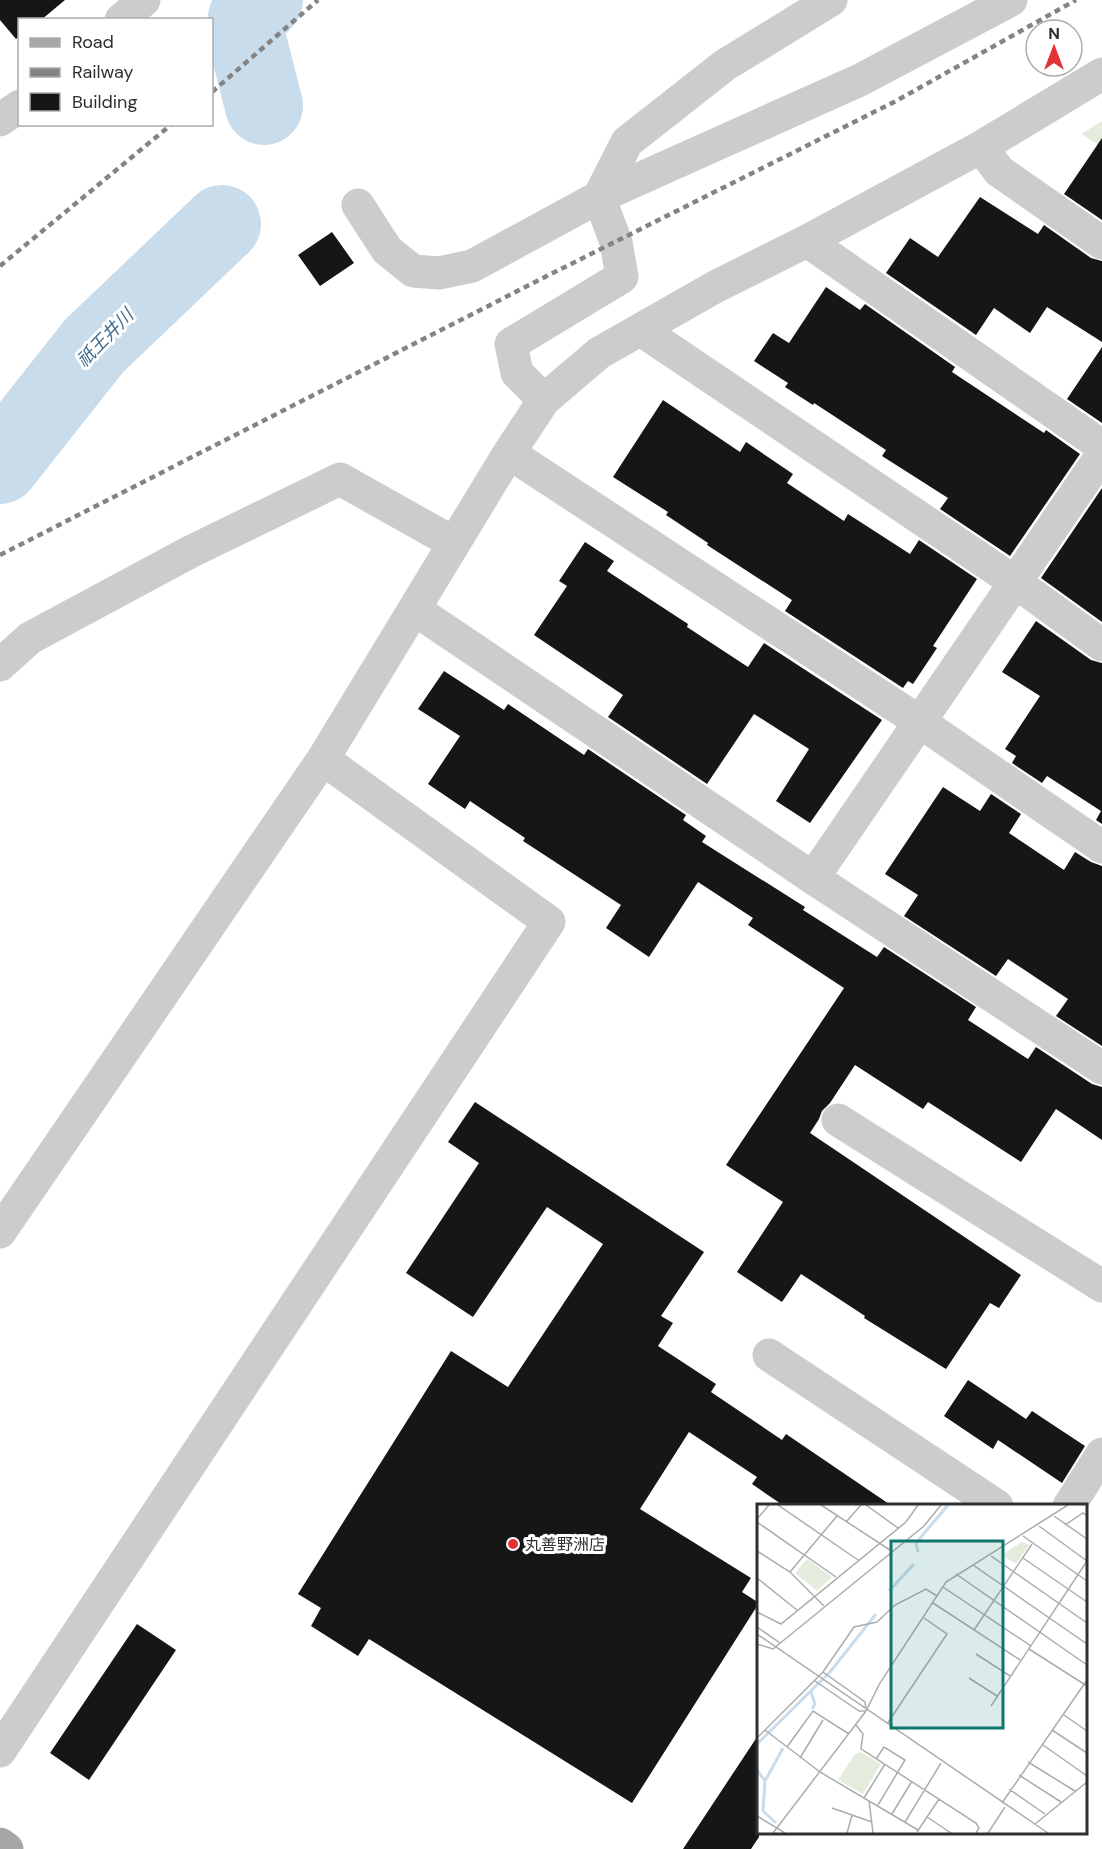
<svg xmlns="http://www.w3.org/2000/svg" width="1102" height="1849" font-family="'DM Sans','Noto Sans JP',sans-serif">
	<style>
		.green { fill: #e4ecdd }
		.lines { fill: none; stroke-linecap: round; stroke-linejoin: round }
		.river { stroke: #c9dcec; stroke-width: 78 }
		.building { fill: #161616 }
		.minor { stroke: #ccc; stroke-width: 33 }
		.major { stroke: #a7a7a7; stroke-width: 33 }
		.rail { stroke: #848484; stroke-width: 4.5; stroke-dasharray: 6 4.5; stroke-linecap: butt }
		.poi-dot { fill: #e43336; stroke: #fff; stroke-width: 2 }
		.labels { text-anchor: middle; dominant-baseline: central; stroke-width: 6; stroke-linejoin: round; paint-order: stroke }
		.poi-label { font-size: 16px; fill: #2f2f2f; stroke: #fff; text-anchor: start }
		.water-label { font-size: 18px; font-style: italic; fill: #3d6b90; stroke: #fff }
		.inset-river { fill: none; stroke: #c9dcec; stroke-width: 3 }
		.inset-road { fill: none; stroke: #acacac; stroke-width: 1.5 }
		.view { fill: #0f766e; fill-opacity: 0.15; stroke: #0f766e; stroke-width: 3 }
		.inset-edge { fill: none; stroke: #2f2f2f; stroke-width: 3 }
	</style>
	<rect width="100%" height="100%" fill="#fff"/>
	<path class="green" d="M1102,121v26l-21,-13z"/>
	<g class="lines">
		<path class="river" d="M264,0l-17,18 -2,13 19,75
			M0,465l94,-119 128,-122"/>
	</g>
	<path class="building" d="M0,0h65l-24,20h-21v16l-4,3 -16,-19z
		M1102,138v82l-38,-26z
		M980,197l58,37 6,-9 47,33 11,3v81l-55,-35 -17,26 -36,-25 -18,27 -90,-62 24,-35 28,19z
		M332,232l22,31 -34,23 -22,-31z
		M826,287l34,23 5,-6 90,63 -3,5 92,61 2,-3 34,24 -70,102 -70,-47 8,-11 -66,-42 4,-6 -72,-47 -1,2 -28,-18 3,-4 -34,-22 19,-28 16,10z
		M1102,347v76l-35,-24z
		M663,400l77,52 6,-10 47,32 -6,9 57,38 4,-7 62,40 9,-14 58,39 -44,67 4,2 -24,36 -5,-3 -5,7 -118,-77 7,-11 -85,-55 1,-2 -42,-28 2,-3 -55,-35z
		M1102,488v134l-61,-44z
		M585,542l29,19 -7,10 81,53 -1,3 61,40 16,-24 118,77 -72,103 -34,-22 33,-52 -55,-35 -47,70 -99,-67 15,-22 -89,-60 33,-49 -8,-5z
		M1036,621l55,39 11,3v161l-6,-4 5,-9 -54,-35 -5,7 -30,-20 4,-7 -11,-7 35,-53 -38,-24z
		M444,671l60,39 4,-6 76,51 4,-6 98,66 -3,5 23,16 -4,6 103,65 -2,3 74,47 7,-10 92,60 -8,13 60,39 8,-12 56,37 10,3v53l-46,-31 -35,53 -93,-60 -5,7 -68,-44 -25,38 -8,8 -3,8 -9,14 211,142 -22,33 -9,-5 -44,66 -82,-51 1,-2 -64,-42 -19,28 -45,-30 46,-70 -57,-37 118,-177 -96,-63 5,-7 -55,-36 -49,75 -43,-29 15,-23 -98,-64 2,-3 -55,-37 -5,8 -37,-25 32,-48 -42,-27z
		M943,787l37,24 11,-17 30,20 -12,19 55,37 11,-18 16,10 11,4v180l-46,-30 12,-17 -60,-40 -12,17 -92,-60 14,-21 -33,-21z
		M475,1102l229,150 -43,64 12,7 -15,23 58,38 -5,8 71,48 4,-6 106,72h-108l-32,-22 5,-7 -68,-45 -49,77 111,69 -9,14 17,11 -127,200 -263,-164 -11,17 -47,-30 10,-18 -23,-14 153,-243 57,36 95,-143 -56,-37 -74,110 -67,-44 73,-110 -31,-21z
		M968,1380l58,39 6,-8 53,35 -23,37 -64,-43 -5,9 -49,-33z
		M137,1624l39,26 -87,130 -39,-27z
		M759,1734v103l-8,12h-68z"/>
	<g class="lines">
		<path class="minor" d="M121,20l23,-20
			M0,120l20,-14
			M981,147l18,24 103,72
			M358,205l29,45 26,21 26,2 33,-7 127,-69 28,-55 98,-77 106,-65
			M807,241l295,205
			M641,330l374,252 87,63
			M544,400l-27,-27 -6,-29 111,-67 -6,-35 -17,-45 261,-117 151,-80
			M509,453l411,269 182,125
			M414,609l399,269 289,190
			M0,665l30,-27 160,-86 150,-73 114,64
			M813,878l289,-423
			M838,1120l264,166
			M0,1232l323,-473 186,-306 35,-53 55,-47 116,-66 92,-46 174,-94 121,-73
			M769,1355l228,151
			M1069,1506l33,-52
			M0,1751l549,-829 -226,-163"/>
		<path class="major" d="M0,1844l7,5"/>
		<path class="rail" d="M212,92l106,-92
			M0,266l172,-142
			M0,555l543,-277 353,-177 180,-101"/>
	</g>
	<circle class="poi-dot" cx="513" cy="1544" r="6"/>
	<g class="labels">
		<g class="poi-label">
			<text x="525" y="1544">丸善野洲店</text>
		</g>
		<g class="water-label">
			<text transform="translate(105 338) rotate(-46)">祇王井川</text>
		</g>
	</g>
	<g transform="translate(757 1504)">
		<rect width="330" height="330" fill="#fff"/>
		<path d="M265,38l7,3 -13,19 -15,-9zM50,55l25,18 -15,14 -22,-18zM103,248l21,12 -18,30 -25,-14 17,-26z" fill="#e4ecdd"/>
		<path class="inset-river" d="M161,48l-2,-9 32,-38M132,87l25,-27M54,188l4,12 -3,5M0,240l73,-72 46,-58M0,266l8,11 -2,30 13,12M8,277l18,-33"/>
		<path class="inset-road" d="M21,1l80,55M64,1l72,47M109,1l32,23M297,12l33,23M0,15l12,-14M0,18l79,55M89,18l15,-17M308,21l18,-12 4,3M282,22l48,35M266,32l64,45M0,47l33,21 34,34M234,52l96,67M266,54l64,44M216,61l114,79M33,68l47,-56M199,70l131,91M0,74l40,32M186,83l88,59M176,99l87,57M0,108l24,12 125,-102 12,-17M0,123l23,16M217,126l58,-86M0,130l291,199M0,140l16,5 151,-123 17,-21M272,145l58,37M219,150l34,22M66,168l42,30 1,7M212,174l28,18M58,177l44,30h7M234,202l96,-145M307,211l23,16M130,220l60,-90 -23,-16M99,221l7,9 -2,15 115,74 3,5 -3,5M8,226l55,42 98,58M295,226l35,23M0,234l66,-66 31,-45 23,-5 18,-17 31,-16 11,7M286,241l44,31M30,243l26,-36 36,23M43,254l23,-38M119,255l8,-12 21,13 -27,45M271,258l47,29M262,271l42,27M252,285l36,25M107,294l21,-34M112,297l4,32M245,299l85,-123M75,304l40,14M135,310l20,-33M0,312l28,17M170,313l24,16M148,318l36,-59M278,320l52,-42M160,328l22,-33M16,329l93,-122 14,-28 66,-101 122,-77M90,329l5,-18M231,329l17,-26"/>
		<path class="view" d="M134,37h112v187h-112z"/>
		<rect width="330" height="330" class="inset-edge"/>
	</g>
	<rect x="18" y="18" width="195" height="108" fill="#ffffff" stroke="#acacac" stroke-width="1.5"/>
	<rect x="30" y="38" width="30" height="9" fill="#a7a7a7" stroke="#acacac" stroke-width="1.5"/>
	<text x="72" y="48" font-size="18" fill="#2f2f2f">Road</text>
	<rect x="30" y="68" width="30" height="9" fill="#848484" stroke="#acacac" stroke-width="1.5"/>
	<text x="72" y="78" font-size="18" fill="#2f2f2f">Railway</text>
	<rect x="30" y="93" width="30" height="18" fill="#161616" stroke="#acacac" stroke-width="1.5"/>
	<text x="72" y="108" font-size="18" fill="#2f2f2f">Building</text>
	<g transform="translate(1054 48)"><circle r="28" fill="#ffffff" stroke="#acacac" stroke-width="1.5"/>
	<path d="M0-4.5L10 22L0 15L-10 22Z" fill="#e43336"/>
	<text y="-9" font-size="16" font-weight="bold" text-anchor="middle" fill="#2f2f2f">N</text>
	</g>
</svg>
